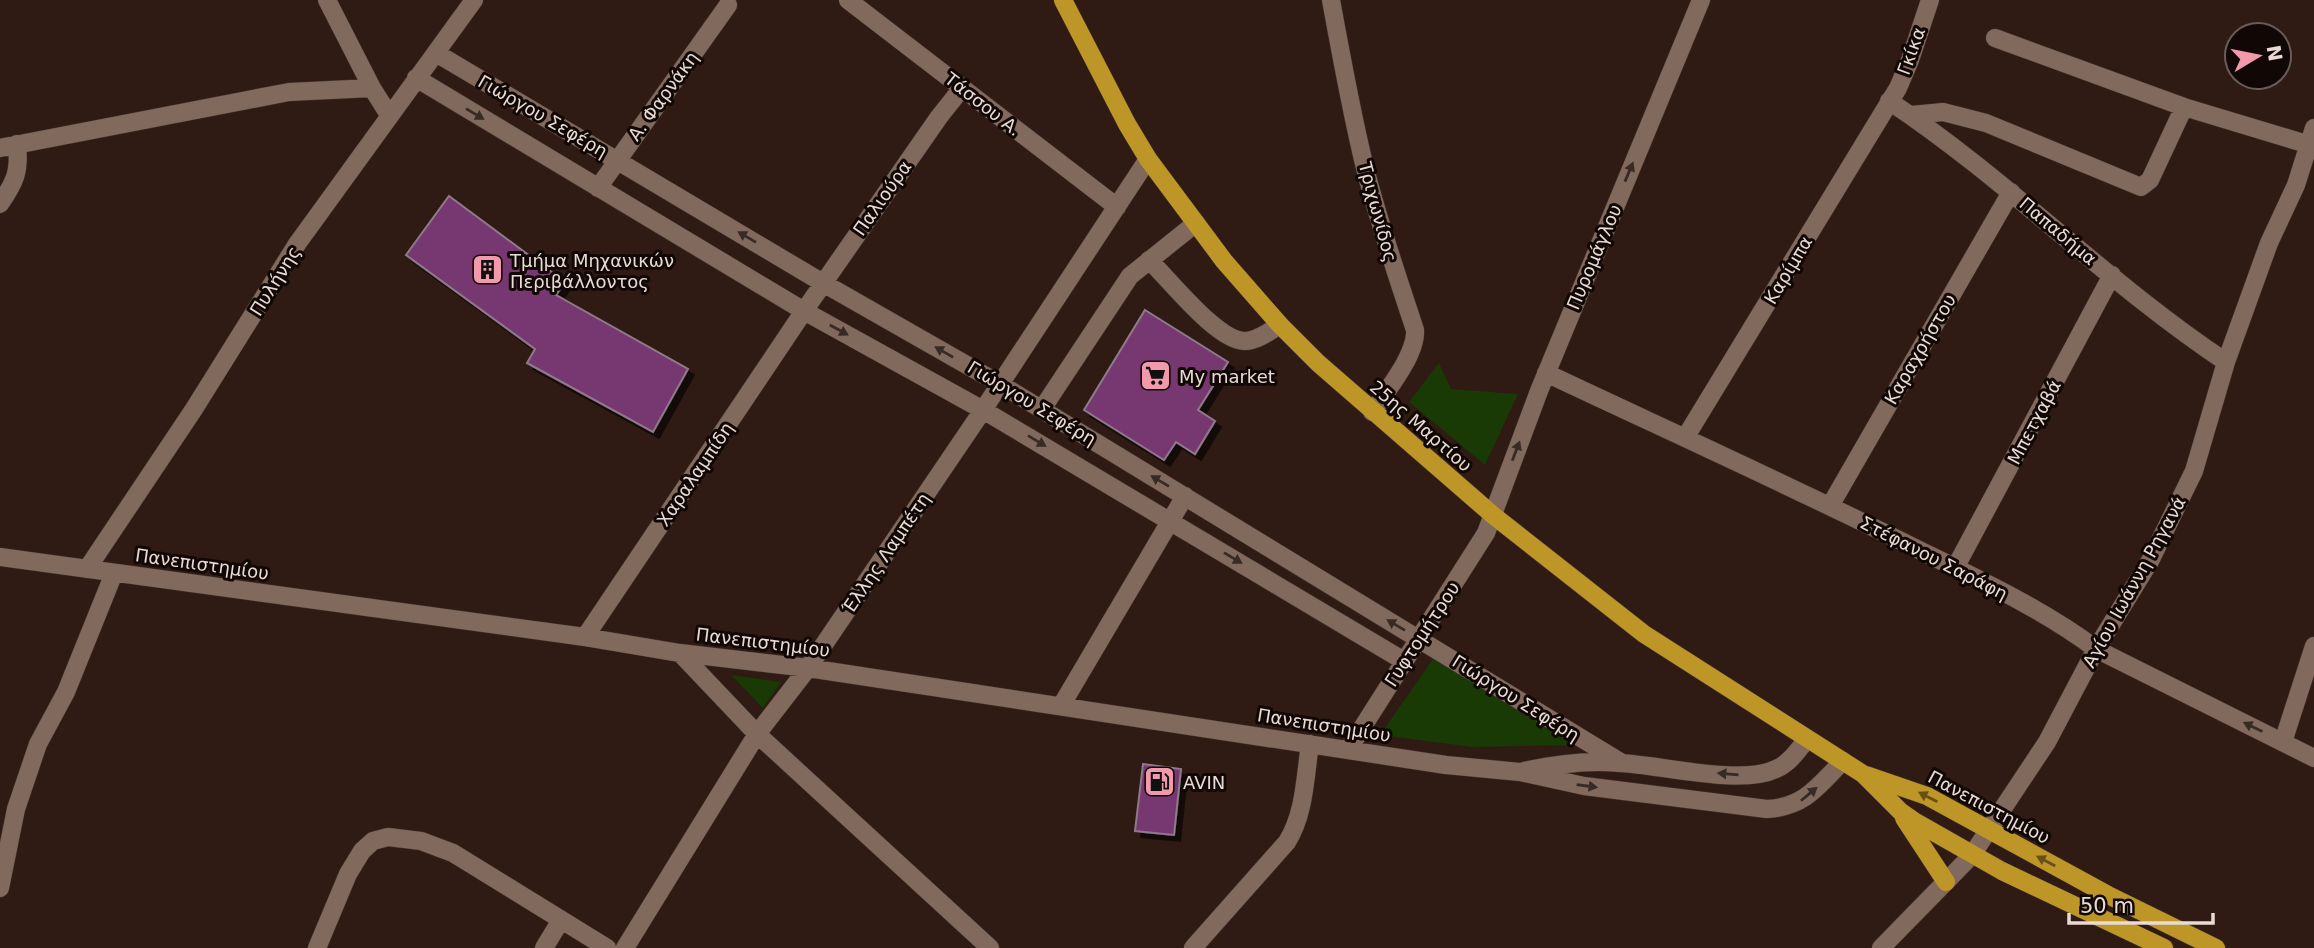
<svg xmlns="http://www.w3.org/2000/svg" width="2314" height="948" font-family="'DejaVu Sans',sans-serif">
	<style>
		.green { fill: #193905 }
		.building { fill: #773771; stroke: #8e7a8b; stroke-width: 2; filter: url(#shadow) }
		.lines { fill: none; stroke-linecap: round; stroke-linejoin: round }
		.minor-casing { stroke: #44352f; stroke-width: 19 }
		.major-casing { stroke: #44352f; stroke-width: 19 }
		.minor { stroke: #81695e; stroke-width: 18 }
		.major { stroke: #be9627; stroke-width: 18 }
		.oneway { fill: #382a24 }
		.oneway2 { fill: #684f16 }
		.labels { text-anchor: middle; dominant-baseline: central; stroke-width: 6; stroke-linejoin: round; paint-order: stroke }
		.street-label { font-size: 18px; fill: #e8dad4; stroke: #110805 }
		.poi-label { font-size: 18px; fill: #e8dad4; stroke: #110805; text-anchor: start }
	</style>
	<defs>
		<filter id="shadow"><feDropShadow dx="6" dy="6" stdDeviation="0" flood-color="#0009"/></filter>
	</defs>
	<rect width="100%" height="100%" fill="#2f1b13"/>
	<path class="green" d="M1439,363l12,26 67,5 -33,71 -76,-63z
		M1433,659l146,86 -107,2 -92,-12z
		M731,675l50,7 -18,26z"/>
	<path class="building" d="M449,196l116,86 -9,13 132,74 -35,63 -126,-69 8,-14 -129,-94z
		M1145,310l83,52 -30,48 17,11 -20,33 -19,-12 -12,18 -80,-50z
		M1143,764l38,5 -7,66 -39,-4z"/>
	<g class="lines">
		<defs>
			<path id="minor" d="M327,0l45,88 17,27
				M848,0l269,207
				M1331,0c10,55 20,110 33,164 14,57 33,111 51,166 2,24 -29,62 -43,82
				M1995,38l189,69 126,38
				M436,53l387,230 177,101 622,379
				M416,78l388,233 179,99 421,251
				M1889,101c119,79 218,182 337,261
				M1911,115l32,-3 43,11 155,64 9,-7 34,-73
				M0,148l289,-56 83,-4
				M598,188l130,-183
				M0,204c15,-22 20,-32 17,-60
				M1149,260c20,19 69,82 96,81 12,0 25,-10 35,-16
				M1546,373c119,56 238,110 355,168 66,33 136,64 195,108l218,109
				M1042,409l88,-133 66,-53
				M1685,438l213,-350 12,-28 20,-60
				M1830,506l181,-314
				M0,557l585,80 95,16 128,15 638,97 74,7 64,14 183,23c38,-2 51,-23 76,-48
				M1955,568l157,-293
				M87,569l107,-160 103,-165 177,-244
				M585,637l219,-326 135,-194 23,-29
				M680,653l77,81 233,214
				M1061,706l124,-210
				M2283,742l31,-96
				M1348,750l138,-217 53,-142 162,-391
				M1524,771c32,-7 64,-11 96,-8 42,2 120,23 156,6 14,-6 22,-19 31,-30
				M0,888l16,-79 22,-65 28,-52 48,-119
				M317,948l31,-74 14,-23 11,-10 15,-4 33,4 32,12 154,95
				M544,948l17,-28
				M625,948l132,-214 51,-66 175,-258 165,-251
				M1193,948l94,-106c18,-29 18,-65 23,-98
				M1881,948l91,-93 75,-113 49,-93 54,-88 44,-90 32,-109 43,-119 27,-58 18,-57"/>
			<path id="major" d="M1063,0l64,124 21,35 76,102 56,64 38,38 176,153 150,118 219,140 38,38 13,9 88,50 162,77
				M1866,775l61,21 181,99 108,53
				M1904,818l42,64"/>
		</defs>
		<use href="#minor" class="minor-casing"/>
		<use href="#major" class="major-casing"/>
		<use href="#minor" class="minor"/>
		<use href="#major" class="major"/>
	</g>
	<defs><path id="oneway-solid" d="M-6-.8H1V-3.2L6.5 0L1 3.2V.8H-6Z" transform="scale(1.75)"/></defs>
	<g class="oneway">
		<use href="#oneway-solid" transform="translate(475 114) rotate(31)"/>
		<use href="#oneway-solid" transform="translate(1629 172) rotate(-67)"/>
		<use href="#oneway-solid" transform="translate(747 237) rotate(-149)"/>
		<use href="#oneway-solid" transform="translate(839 330) rotate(29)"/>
		<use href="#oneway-solid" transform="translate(944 352) rotate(-150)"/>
		<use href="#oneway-solid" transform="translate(1037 441) rotate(31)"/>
		<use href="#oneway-solid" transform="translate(1516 451) rotate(-69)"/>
		<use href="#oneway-solid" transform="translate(1160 481) rotate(-149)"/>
		<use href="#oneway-solid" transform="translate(1233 558) rotate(31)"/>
		<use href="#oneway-solid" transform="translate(1396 625) rotate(-149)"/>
		<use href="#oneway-solid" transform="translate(2253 727) rotate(-154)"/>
		<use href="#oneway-solid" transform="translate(1728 774) rotate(-175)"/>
		<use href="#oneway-solid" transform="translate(1587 786) rotate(8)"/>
		<use href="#oneway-solid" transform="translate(1809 794) rotate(-40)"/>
	</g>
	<g class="oneway2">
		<use href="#oneway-solid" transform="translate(1928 797) rotate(-153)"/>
		<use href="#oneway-solid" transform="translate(2046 861) rotate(-152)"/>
	</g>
	<defs>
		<symbol id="building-square" viewBox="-11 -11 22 22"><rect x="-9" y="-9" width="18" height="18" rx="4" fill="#f29aac" stroke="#110805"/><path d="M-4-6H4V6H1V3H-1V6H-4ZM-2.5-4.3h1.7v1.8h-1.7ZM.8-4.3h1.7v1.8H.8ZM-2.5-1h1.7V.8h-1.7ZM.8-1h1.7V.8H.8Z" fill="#111"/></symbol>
		<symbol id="supermarket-square" viewBox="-11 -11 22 22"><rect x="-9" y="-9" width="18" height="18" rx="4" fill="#f29aac" stroke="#110805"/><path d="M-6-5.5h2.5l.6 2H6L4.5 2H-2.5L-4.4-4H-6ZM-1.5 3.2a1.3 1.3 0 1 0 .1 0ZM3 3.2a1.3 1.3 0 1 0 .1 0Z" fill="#111"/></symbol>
		<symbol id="fuel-square" viewBox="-11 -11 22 22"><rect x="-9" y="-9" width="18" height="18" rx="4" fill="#f29aac" stroke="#110805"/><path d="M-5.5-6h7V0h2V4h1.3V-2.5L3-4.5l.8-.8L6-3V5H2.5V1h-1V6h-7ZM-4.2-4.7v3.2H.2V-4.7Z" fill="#111"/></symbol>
	</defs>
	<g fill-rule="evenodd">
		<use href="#building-square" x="470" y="252" width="35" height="35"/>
		<use href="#supermarket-square" x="1138" y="358" width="35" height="35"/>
		<use href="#fuel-square" x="1142" y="764" width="35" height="35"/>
	</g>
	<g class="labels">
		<g class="street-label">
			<text transform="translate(1911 51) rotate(-70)">Γκίκα</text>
			<text transform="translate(663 96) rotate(-54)">Α. Φαρνάκη</text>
			<text transform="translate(983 104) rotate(38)">Τάσσου Α.</text>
			<text transform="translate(543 116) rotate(30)">Γιώργου Σεφέρη</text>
			<text transform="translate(882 198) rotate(-55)">Παλιούρα</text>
			<text transform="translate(1378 212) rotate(75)">Τριχωνίδος</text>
			<text transform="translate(2058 231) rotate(40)">Παπαδήμα</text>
			<text transform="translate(1594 257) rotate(-67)">Πυρομάγλου</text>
			<text transform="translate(1788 270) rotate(-59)">Καρίμπα</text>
			<text transform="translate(275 281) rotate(-58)">Πυλήνης</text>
			<text transform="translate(1920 349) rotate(-60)">Καραχρήστου</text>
			<text transform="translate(1032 403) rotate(31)">Γιώργου Σεφέρη</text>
			<text transform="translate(2034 422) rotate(-62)">Μπετχαβά</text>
			<text transform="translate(1421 426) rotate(41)">25ης Μαρτίου</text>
			<text transform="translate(695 474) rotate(-56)">Χαραλαμπίδη</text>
			<text transform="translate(886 553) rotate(-56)">Έλλης Λαμπέτη</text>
			<text transform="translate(1934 558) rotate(27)">Στέφανου Σαράφη</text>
			<text transform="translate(202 564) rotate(8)">Πανεπιστημίου</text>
			<text transform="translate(2134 582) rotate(-61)">Αγίου Ιωάννη Ρηγανά</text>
			<text transform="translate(1422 634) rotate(-57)">Γυφτομήτρου</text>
			<text transform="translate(763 642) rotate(7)">Πανεπιστημίου</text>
			<text transform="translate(1516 698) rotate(32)">Γιώργου Σεφέρη</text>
			<text transform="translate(1324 725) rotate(9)">Πανεπιστημίου</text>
			<text transform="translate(1989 807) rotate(28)">Πανεπιστημίου</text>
		</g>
		<g class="poi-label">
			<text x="510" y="260">Τμήμα Μηχανικών<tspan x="510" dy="21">Περιβάλλοντος</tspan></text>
			<text x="1179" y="376">My market</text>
			<text x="1183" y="782">AVIN</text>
		</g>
	</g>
	<g transform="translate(2258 56) rotate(80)"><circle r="33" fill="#110805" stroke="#675c58" stroke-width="2"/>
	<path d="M0-5L12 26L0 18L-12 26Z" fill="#f29aac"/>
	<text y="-10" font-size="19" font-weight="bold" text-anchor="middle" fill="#e8dad4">N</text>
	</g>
	<path d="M2069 913v10h144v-10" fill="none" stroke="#e8dad4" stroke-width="3.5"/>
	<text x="2080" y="913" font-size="21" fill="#e8dad4" stroke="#110805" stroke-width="5" paint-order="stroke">50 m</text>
</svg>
